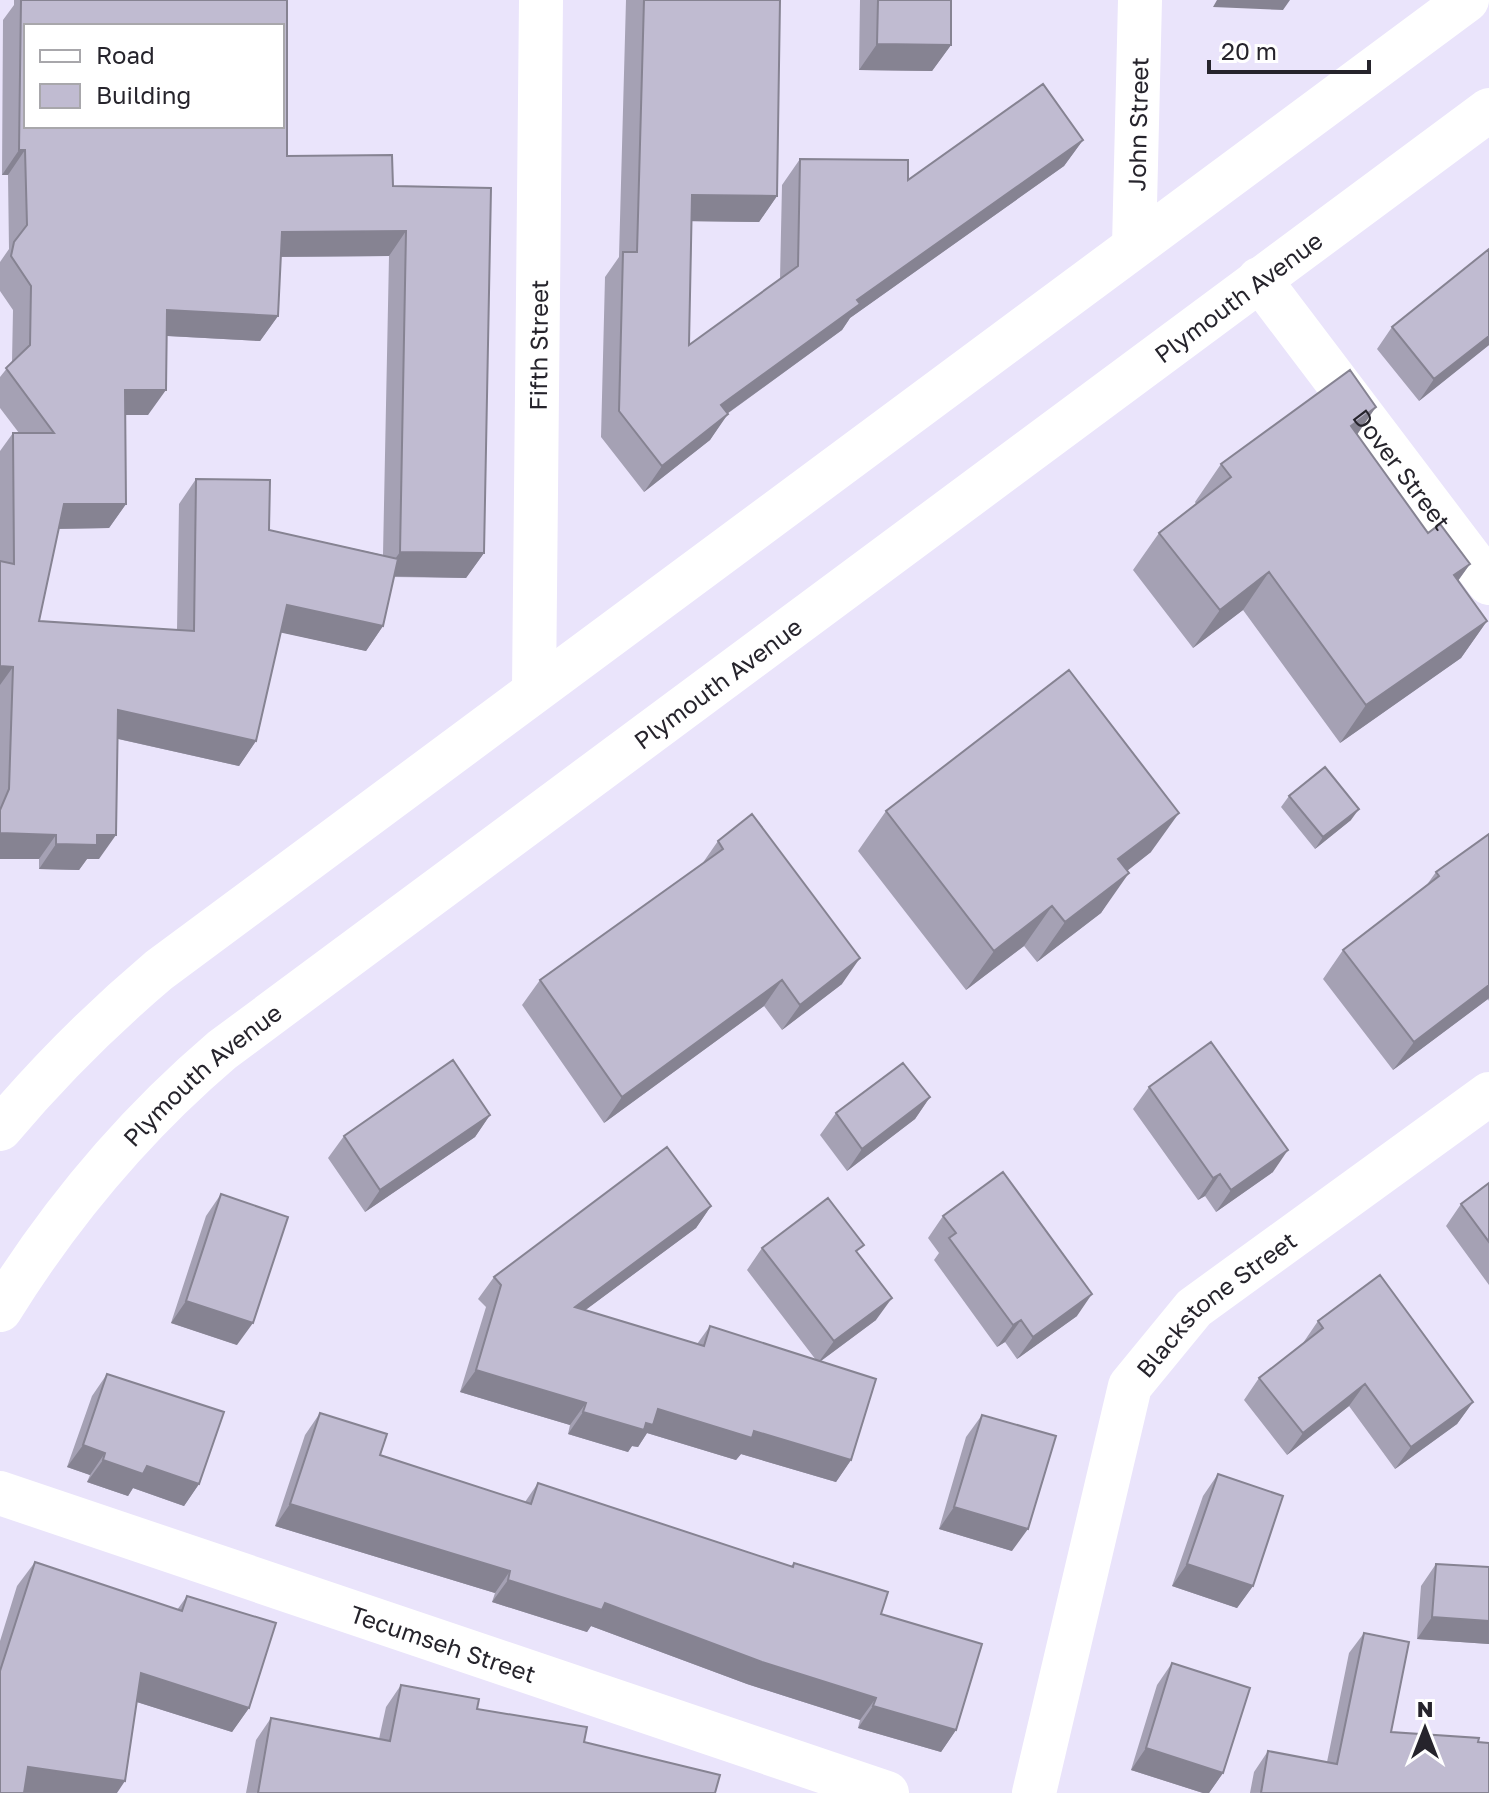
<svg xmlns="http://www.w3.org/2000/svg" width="1489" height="1793" font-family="'Golos Text',sans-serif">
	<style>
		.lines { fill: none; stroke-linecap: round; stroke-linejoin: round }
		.street { stroke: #fff; stroke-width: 44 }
		.secondary { stroke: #fff; stroke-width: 44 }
		.wall { fill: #a5a1b4; fill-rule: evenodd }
		.shaded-wall { fill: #868392 }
		.building { fill: #c0bbd1; stroke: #868392; stroke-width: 2; fill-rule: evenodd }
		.labels { text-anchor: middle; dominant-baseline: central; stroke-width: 8; stroke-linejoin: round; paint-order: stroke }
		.street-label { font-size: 24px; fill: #26242c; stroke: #fff }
	</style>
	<rect width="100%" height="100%" fill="#eae4fb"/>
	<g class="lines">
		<g class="street">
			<path id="s1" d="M1134,246l6,-246"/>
			<path id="s2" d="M1259,279l230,304"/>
			<path id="s3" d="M534,689l7,-689"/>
			<path id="s4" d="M0,1493l887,300"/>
			<path id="s5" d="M1034,1793l96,-407 64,-78 295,-214"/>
		</g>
		<g class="secondary">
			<path d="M0,1129c49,-58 101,-110 159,-159l1308,-970"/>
			<path id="s6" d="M0,1310c61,-98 134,-185 222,-260l1267,-940"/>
		</g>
	</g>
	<path class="wall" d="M14,0h273v156l106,30 98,2 -7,365 -18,25 -72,-1 -11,49 -17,25 -85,-19 -25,109 -17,25 -121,-27 -19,120h-12l-8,11 -40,-1v-10h-39v-408l13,-18h6l-19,-25v-31l12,-15 1,-52 -13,-19v-29l9,-13 -1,-74h-6l1,-155 11,-15zM389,256l-6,299 -114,-25 -73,-51 -17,25 -2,126 -138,-9 19,-92 51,-1 17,-24 -1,-89h23l19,-79 93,5 18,-25 2,-59z
		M626,0h154l-3,196 -18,26 -67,-1 -3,124 91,-66 2,-94 18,-26 108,21 175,-40 -19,26 -214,152 -8,12 -115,84 -17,26 -66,52 -43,-55 4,-160 14,-20z
		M860,0h91v45l-19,26 -73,-1z
		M1392,327l97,18 -70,56 -42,-52z
		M1357,435l71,98 42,31 -12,17 29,40 -26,37 -121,85 -97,-133 -50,38 -60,-78 26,-37 37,-29 -1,-2 26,-38z
		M1289,796l62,24 -36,29 -34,-42z
		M886,811l265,41 -24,19 -26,42 -64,49 -13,-16 -58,44 -108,-139z
		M1489,834v167l-1,-2 -95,71 -70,-91 20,-29 83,-64 10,-14z
		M718,841l124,143 -60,46 -18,-24 -160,117 -82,-118 18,-25 162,-116z
		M1149,1087l124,85 -57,40 -11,-16 -7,4 -65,-91z
		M930,1097l-15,22 -68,52 -27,-36 16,-22z
		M490,1115l-15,22 -110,75 -37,-54 16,-22z
		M1489,1183v102l-43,-59 15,-22z
		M221,1194l16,151 -66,-22 35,-107z
		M711,1206l-15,22 -111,82 112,34 13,-18 106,34 -69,-90 15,-22 96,6 18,66 -55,41 30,99 -15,22 -95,-28 -5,6 -89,-27 -9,14 -6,-1 -4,6 -60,-18 2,-9 -110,-33 26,-85 -8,-8 16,-22z
		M943,1216l134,100 -60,43 -12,-17 -8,5 -63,-87 5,-7 -11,-15z
		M1318,1321l155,81 -16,22 -62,45 -46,-63 -62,49 -43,-55 15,-22 44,-35z
		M107,1374l92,110 -15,22 -51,-18 -5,8 -41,-14 3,-7 -23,-8 25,-71z
		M320,1413l60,42 145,47 13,-19 253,83 3,-3 87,51 75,116 -15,22 -83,-24 2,-8 -113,-36 -156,-58 -4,6 -95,-30 3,-9 -220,-67 30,-91z
		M982,1415l30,136 -73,-22 27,-92z
		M1218,1474l35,112 -16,22 -65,-22 31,-90z
		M35,1562l142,48 10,-14 62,112 -17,24 -95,-30 -137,91v-152l17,-55z
		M1436,1564l53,3v77l-72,-5 4,-53z
		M1364,1633l27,99 87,10 11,51h-239l4,-21 14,-21 59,11 22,-109z
		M1172,1663l51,110 -14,20h-6l-72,-23 26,-85z
		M401,1685l183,57 131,51h-469l10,-53 15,-22 108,21 7,-32z"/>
	<path class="shaded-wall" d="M1217,0h73l-7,10 -70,-3z
		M877,44l74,1 -19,26 -73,-1z
		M1083,140l-19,26 -214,152 -8,12 -139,101 18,-26 136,-105z
		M19,150h6l-17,25h-6z
		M692,195l85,1 -18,26 -85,-1z
		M406,231l-17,25 -125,1 18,-25z
		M167,310l111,6 -18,25 -110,-6z
		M1489,336v9l-70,56 15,-22z
		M125,390h41l-18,25h-40z
		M1376,407l-26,38 1,-19z
		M728,414l-18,26 -66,52 18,-26z
		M64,504h62l-17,24 -63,1z
		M400,552l84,1 -18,25 -83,-2z
		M1470,564l-27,37 11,-26z
		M1269,572l-26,38 -50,38 27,-38z
		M287,605l96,21 -17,25 -97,-21z
		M1487,621l-26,37 -121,85 26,-38z
		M0,666l13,1 -13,18z
		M118,710l138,31 -17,25 -138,-31z
		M1359,809l-8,11 -36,29 8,-12z
		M1179,813l-28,39 -60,47 27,-40z
		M0,833l56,2 -17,24h-39z
		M97,835h19l-17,24h-12l-8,11 -40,-1 17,-25z
		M1129,873l-28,40 -64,49 28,-40z
		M1052,906l-28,40 -58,44 28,-39z
		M860,958l-18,26 -60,46 18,-25z
		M782,980l-18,26 -160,117 18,-26z
		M1489,985v13l-1,1 -95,71 21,-28z
		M930,1097l-15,22 -68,52 15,-22z
		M490,1115l-15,22 -110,75 15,-22z
		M1288,1150l-15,22 -57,40 15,-22z
		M1220,1174l-15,22 -7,4 15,-22z
		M711,1206l-15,22 -136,101 15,-22z
		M1092,1294l-15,22 -60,43 16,-22z
		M892,1298l-16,22 -58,43 16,-22z
		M186,1301l67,22 -16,22 -66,-22z
		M1021,1320l-16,22 -8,5 16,-22z
		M476,1370l110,33 -16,22 -110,-33z
		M1365,1384l-16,22 -62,49 16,-22z
		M1473,1402l-16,22 -62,45 16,-22z
		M658,1409l96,22 97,29 -15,22 -95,-28 -5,6 -89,-27 -9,14 -6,-1 -4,6 -60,-18 15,-22z
		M83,1445l22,8 -15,22 -23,-8z
		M103,1460l44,6 52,18 -15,22 -51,-18 -5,8 -41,-14z
		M290,1504l220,67 -15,22 -220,-67z
		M954,1507l74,22 -16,22 -73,-22z
		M1187,1564l66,22 -16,22 -65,-22z
		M508,1580l97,23 271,95 -16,22 -113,-36 -156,-58 -4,6 -95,-30z
		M1432,1617l57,4v23l-72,-5z
		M141,1673l108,35 -17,24 -108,-34z
		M873,1706l83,24 -15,22 -83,-24z
		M1146,1748l77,25 -14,20h-6l-72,-23z
		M28,1767l97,14 -8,12h-94z"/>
	<path class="building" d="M21,0h266v156l105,-1 1,31 98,2 -7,365 -84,-1 6,-321 -124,1 -4,84 -111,-6 -1,80h-41l1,114h-62l-25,117 155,10 2,-152 74,1 -1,50 129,29 -15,67 -96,-21 -31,136 -138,-31 -2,125h-19v10l-41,-1v-9l-56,-2v-23l9,-21 4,-122 -13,-1v-105l14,3 -1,-131h41l-48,-65 24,-23 1,-59 -20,-30 3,-14 13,-17 -2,-75h-6zM26,26h256v100h-256z
		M644,0h136l-3,196 -85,-1 -3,150 109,-79 2,-107 108,1v20l135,-96 40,56 -226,160 3,4 -139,101 7,9 -66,52 -43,-55 4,-159h14z
		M878,0h73v45l-74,-1z
		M1489,249v87l-55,43 -42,-52z
		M1350,370l26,37 -25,19 77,107 12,-9 30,40 -16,11 33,46 -121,84 -97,-133 -49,38 -61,-77 72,-56 -10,-13z
		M1069,670l110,143 -61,46 11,14 -64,49 -13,-16 -58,45 -108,-140z
		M1325,767l34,42 -36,28 -34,-41z
		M752,814l108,144 -60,47 -18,-25 -160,117 -82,-117 183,-131 -5,-8z
		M1489,834v151l-75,57 -71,-92 96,-74 -3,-4z
		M1211,1042l77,108 -57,40 -11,-16 -7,4 -64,-91z
		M453,1060l37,55 -110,75 -36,-54z
		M903,1063l27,34 -68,52 -26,-36z
		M667,1147l44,59 -136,101 129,39 6,-20 166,53 -25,81 -97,-29 -2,7 -94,-29 -5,16 -7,-2 -2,7 -61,-18 3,-9 -110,-33 25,-85 -7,-8z
		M1003,1172l89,122 -59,43 -12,-17 -8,5 -64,-87 7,-5 -13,-17z
		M1489,1183v59l-28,-38z
		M221,1194l67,23 -35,106 -67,-22z
		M828,1198l36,47 -8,6 36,47 -58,43 -72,-93z
		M1380,1275l93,127 -62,45 -46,-63 -62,49 -44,-55 64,-50 -5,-7z
		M107,1374l117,38 -25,72 -52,-18 -4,8 -40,-14 2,-7 -22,-8z
		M320,1413l67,21 -7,21 151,49 7,-21 255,84 1,-4 94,29 -7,22 101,30 -26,86 -83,-24 3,-8 -114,-36 -157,-59 -3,7 -94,-30 2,-9 -220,-67z
		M982,1415l74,21 -28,93 -74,-22z
		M1218,1474l65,22 -30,90 -66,-22z
		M35,1562l147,49 5,-15 89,27 -27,85 -108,-35 -16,108 -97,-14 -4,26h-24v-122z
		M1436,1564l53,3v54l-57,-4z
		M1364,1633l45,9 -18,90 88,6 -1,4 11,1v50h-228l7,-42 69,13z
		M1172,1663l78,25 -27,85 -77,-25z
		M401,1685l78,14 -2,10 110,18 -3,15 136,33 -5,18h-457l13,-75 119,23z"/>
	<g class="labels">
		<g class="street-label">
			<text stroke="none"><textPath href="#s1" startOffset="122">John Street</textPath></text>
			<text stroke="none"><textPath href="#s6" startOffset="1608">Plymouth Avenue</textPath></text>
			<text stroke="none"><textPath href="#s3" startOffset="344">Fifth Street</textPath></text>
			<text stroke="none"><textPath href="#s2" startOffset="238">Dover Street</textPath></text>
			<text stroke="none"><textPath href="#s6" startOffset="960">Plymouth Avenue</textPath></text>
			<text stroke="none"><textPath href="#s6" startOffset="312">Plymouth Avenue</textPath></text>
			<text stroke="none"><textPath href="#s5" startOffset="538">Blackstone Street</textPath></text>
			<text stroke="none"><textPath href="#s4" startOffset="468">Tecumseh Street</textPath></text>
		</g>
	</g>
	<rect x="24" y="24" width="260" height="104" fill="#ffffff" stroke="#a8a7ab" stroke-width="2"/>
	<rect x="40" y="50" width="40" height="12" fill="#ffffff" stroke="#a8a7ab" stroke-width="2"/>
	<text x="96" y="64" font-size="24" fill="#26242c">Road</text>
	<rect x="40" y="84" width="40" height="24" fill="#c0bbd1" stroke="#a8a7ab" stroke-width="2"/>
	<text x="96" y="104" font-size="24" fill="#26242c">Building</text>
	<g transform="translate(1425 1729)" stroke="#ffffff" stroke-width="6" paint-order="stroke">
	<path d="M0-6L14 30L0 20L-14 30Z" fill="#26242c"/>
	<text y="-12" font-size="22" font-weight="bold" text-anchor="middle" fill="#26242c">N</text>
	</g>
	<path d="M1209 60v12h160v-12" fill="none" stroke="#26242c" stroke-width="4"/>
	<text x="1221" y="60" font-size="24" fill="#26242c" stroke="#ffffff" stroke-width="6" paint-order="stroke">20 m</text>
</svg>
